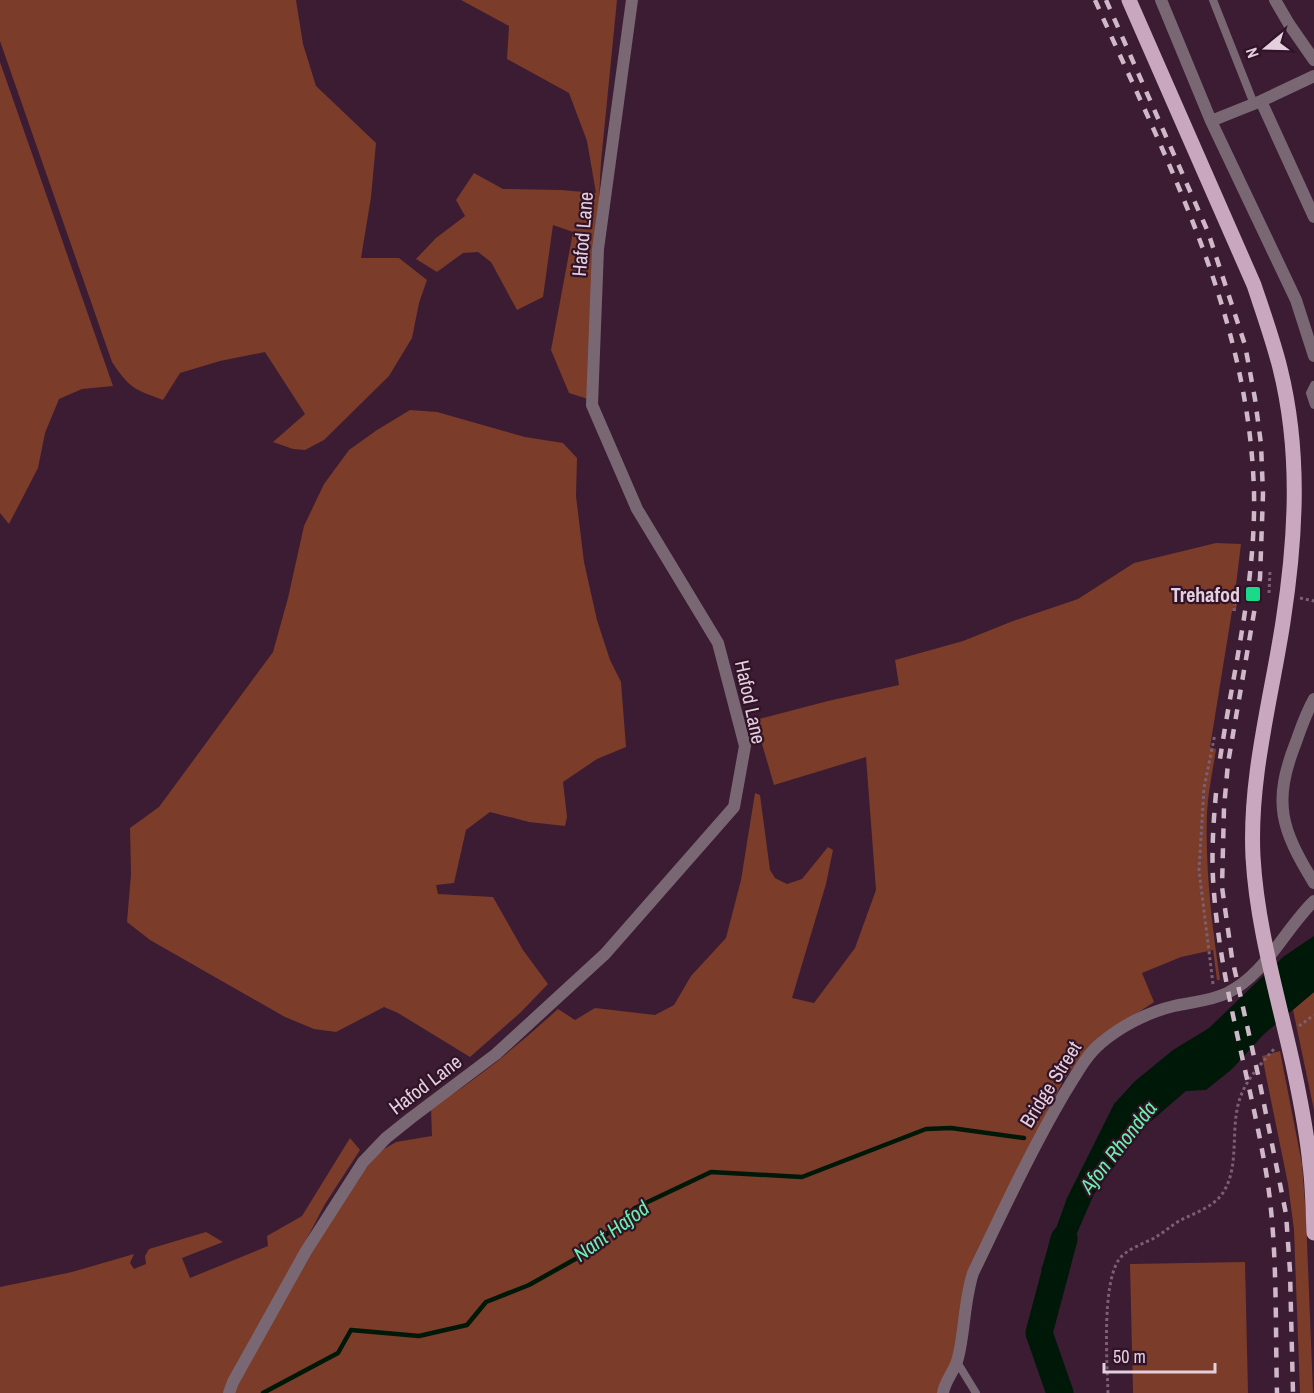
<svg xmlns="http://www.w3.org/2000/svg" width="1314" height="1393" font-family="'Archivo Narrow',sans-serif">
	<style>
		.green { fill: #7b3c29 }
		.water { fill: #001808 }
		.lines { fill: none; stroke-linecap: round; stroke-linejoin: round }
		.stream { stroke: #001808; stroke-width: 4.5 }
		.river { stroke: #001808; stroke-width: 27 }
		.path { stroke: #7b6073; stroke-width: 3; stroke-dasharray: 3 3; stroke-linecap: butt }
		.lane { stroke: #796873; stroke-width: 8 }
		.street { stroke: #796873; stroke-width: 12 }
		.primary { stroke: #c9a8bf; stroke-width: 15 }
		.rail { stroke: #cfb8c7; stroke-width: 4.5; stroke-dasharray: 10 10; stroke-linecap: butt }
		.poi-dot { fill: #1ad988; stroke: #301329; stroke-width: 2 }
		.labels { text-anchor: middle; dominant-baseline: central; stroke-width: 4.5; stroke-linejoin: round; paint-order: stroke }
		.street-label { font-size: 20px; fill: #e4cfdd; stroke: #301329 }
		.poi-label { font-size: 20px; font-weight: bold; fill: #e4cfdd; stroke: #301329; text-anchor: end }
		.water-label { font-size: 21px; font-style: italic; fill: #6bf0a9; stroke: #301329 }
	</style>
	<rect width="100%" height="100%" fill="#3b1c33"/>
	<path class="green" d="M0,0h296l7,44 13,42 60,57 -5,54 -10,61h38l28,22 -8,23 -7,35 -23,38 -65,64 -19,10 -12,-1 -20,-7 32,-28 -40,-62 -45,9 -40,12 -17,27c-29,-11 -33,-11 -51,-38l-112,-321z
		M461,0h156l-16,162 -13,237 -19,-6 -18,-43 22,-118 -20,-7 -10,72 -26,13 -26,-48 -13,-10 -15,1 -26,19 -21,-13 20,-21 29,-22 -9,-16 18,-27 29,16 58,1 35,3 -9,-52 -18,-48 -62,-34 2,-33z
		M0,62l113,324 -31,3 -23,10 -14,34 -7,35 -29,56 -9,-11z
		M410,410l27,2 88,25 38,6 14,15 -1,38 8,66 13,58 13,40 11,22 5,65 -29,12 -34,23 4,35 -2,9 -36,-4 -39,-10 -24,18 -12,53 -18,2 2,9 55,3 30,53 25,34 -28,29 -50,44 -72,-44 -14,-6 -48,25 -22,-3 -29,-12 -135,-77 -23,-18 4,-48 -1,-46 29,-21 114,-155 15,-54 16,-72 20,-42 25,-34 28,-20z
		M1216,543l25,1 -5,41 3,1 -3,25h-4l-22,136 6,2c-3,21 -8,43 -9,64 -2,56 5,112 13,167h-3l-4,-30 -32,7 -39,16 12,29 -24,16 -50,40 -17,23 -85,170 -24,104 -16,38h-706l2,-7 115,-198 30,-36 17,-10 36,-6 -1,-28c47,-29 87,-63 127,-99l17,11 20,-12 60,7 19,-10 17,-29 35,-38 15,-58 14,-87 5,2 10,75 5,8 12,6 15,-5 26,-32 5,3 -7,34 -34,114 22,5 41,-55 21,-58 -10,-133 -92,28 -19,-65 73,-19 71,-16 -4,-25 68,-19 50,-20 65,-22 56,-36z
		M1314,992v118l-21,-100z
		M1280,1051l22,113 4,52 7,177h-13l-6,-163 -6,-46 -26,-128z
		M350,1138l10,12 -35,54 -99,189h-226v-106l72,-15 62,-18 -4,9 4,6 12,-5 -1,-8 4,-7 57,-17 17,10 -41,16 8,20 78,-32 -1,-10 35,-20z
		M1245,1262l3,131h-115l-3,-129z"/>
	<path class="water" d="M1314,936v56l-50,42 -32,35 -26,21 -20,1 -43,37 -49,66 -17,39 -13,43 -23,-6 26,-72 47,-94 20,-22 39,-32 36,-22 74,-71z"/>
	<g class="lines">
		<path class="stream" d="M263,1393l75,-40 13,-23 68,6 48,-11 19,-23 43,-17 57,-32 49,-45 76,-36 91,5 124,-48 25,-1 73,10"/>
		<path class="river" d="M1060,1393l-21,-60 25,-94"/>
		<path class="path" d="M1269,593l1,-22
			M1300,598l14,3
			M1234,611l2,-23 3,1
			M1213,984l-14,-114 5,-82 11,-54
			M1299,1026l15,-11
			M1108,1393c-1,-31 -6,-106 10,-132 7,-12 26,-17 38,-24 8,-5 15,-11 23,-16 15,-8 36,-14 45,-30 14,-23 8,-55 13,-81 4,-25 21,-43 37,-61"/>
		<path class="lane" d="M1213,0l41,104
			M1314,385l-4,8 4,12
			M957,1362l19,31"/>
		<path class="street" d="M1161,0l50,121 85,179 18,56
			M1275,0l14,24 25,36
			M1261,101l53,116
			M1211,121l50,-20 53,-25
			M1314,699c-8,14 -13,29 -18,43 -24,61 -15,87 18,141
			M229,1393l4,-11 73,-131 57,-89 23,-24 25,-20 85,-64 109,-100 129,-147 11,-61 -27,-103 -81,-134 -45,-104 6,-156 34,-249
			M943,1393c2,-13 12,-22 15,-35 7,-28 6,-57 15,-85 29,-60 57,-121 91,-179 11,-17 21,-38 37,-51 20,-17 47,-31 73,-37 17,-4 37,-5 53,-13 39,-19 57,-63 87,-92"/>
		<path class="primary" d="M1129,0l125,285c9,27 19,55 26,83 21,84 16,170 3,254 -12,78 -34,156 -30,235 4,71 25,139 40,208 7,33 14,67 17,100 3,23 3,45 4,68"/>
		<path class="rail" d="M1095,0c71,160 154,313 159,492 2,93 -22,183 -35,274
			M1106,0l102,232 37,113 10,54 6,45 2,50 -3,84 -32,185 -4,45 -2,79 10,71 27,121 27,135 4,57 3,122
			M1216,793c-3,33 -5,67 -2,100 7,92 35,182 51,273 13,72 10,153 12,227"/>
	</g>
	<rect class="poi-dot" x="1245" y="586" width="16" height="16" rx="3"/>
	<g class="labels">
		<g class="street-label">
			<text transform="translate(582 234) rotate(-85)">Hafod Lane</text>
			<text transform="translate(751 702) rotate(78)">Hafod Lane</text>
			<text transform="translate(425 1084) rotate(-37)">Hafod Lane</text>
			<text transform="translate(1050 1084) rotate(-58)">Bridge Street</text>
		</g>
		<g class="poi-label">
			<text x="1240" y="594">Trehafod</text>
		</g>
		<g class="water-label">
			<text transform="translate(1118 1147) rotate(-52)">Afon Rhondda</text>
			<text transform="translate(611 1231) rotate(-36)">Nant Hafod</text>
		</g>
	</g>
	<g transform="translate(1266 48) rotate(251)" stroke="#301329" stroke-width="4.5" paint-order="stroke">
	<path d="M0-4.5L10 22L0 15L-10 22Z" fill="#e4cfdd"/>
	<text y="-9" font-size="16" font-weight="bold" text-anchor="middle" fill="#e4cfdd">N</text>
	</g>
	<path d="M1104 1363v9h111v-9" fill="none" stroke="#e4cfdd" stroke-width="3"/>
	<text x="1113" y="1363" font-size="18" fill="#e4cfdd" stroke="#301329" stroke-width="4.5" paint-order="stroke">50 m</text>
</svg>
